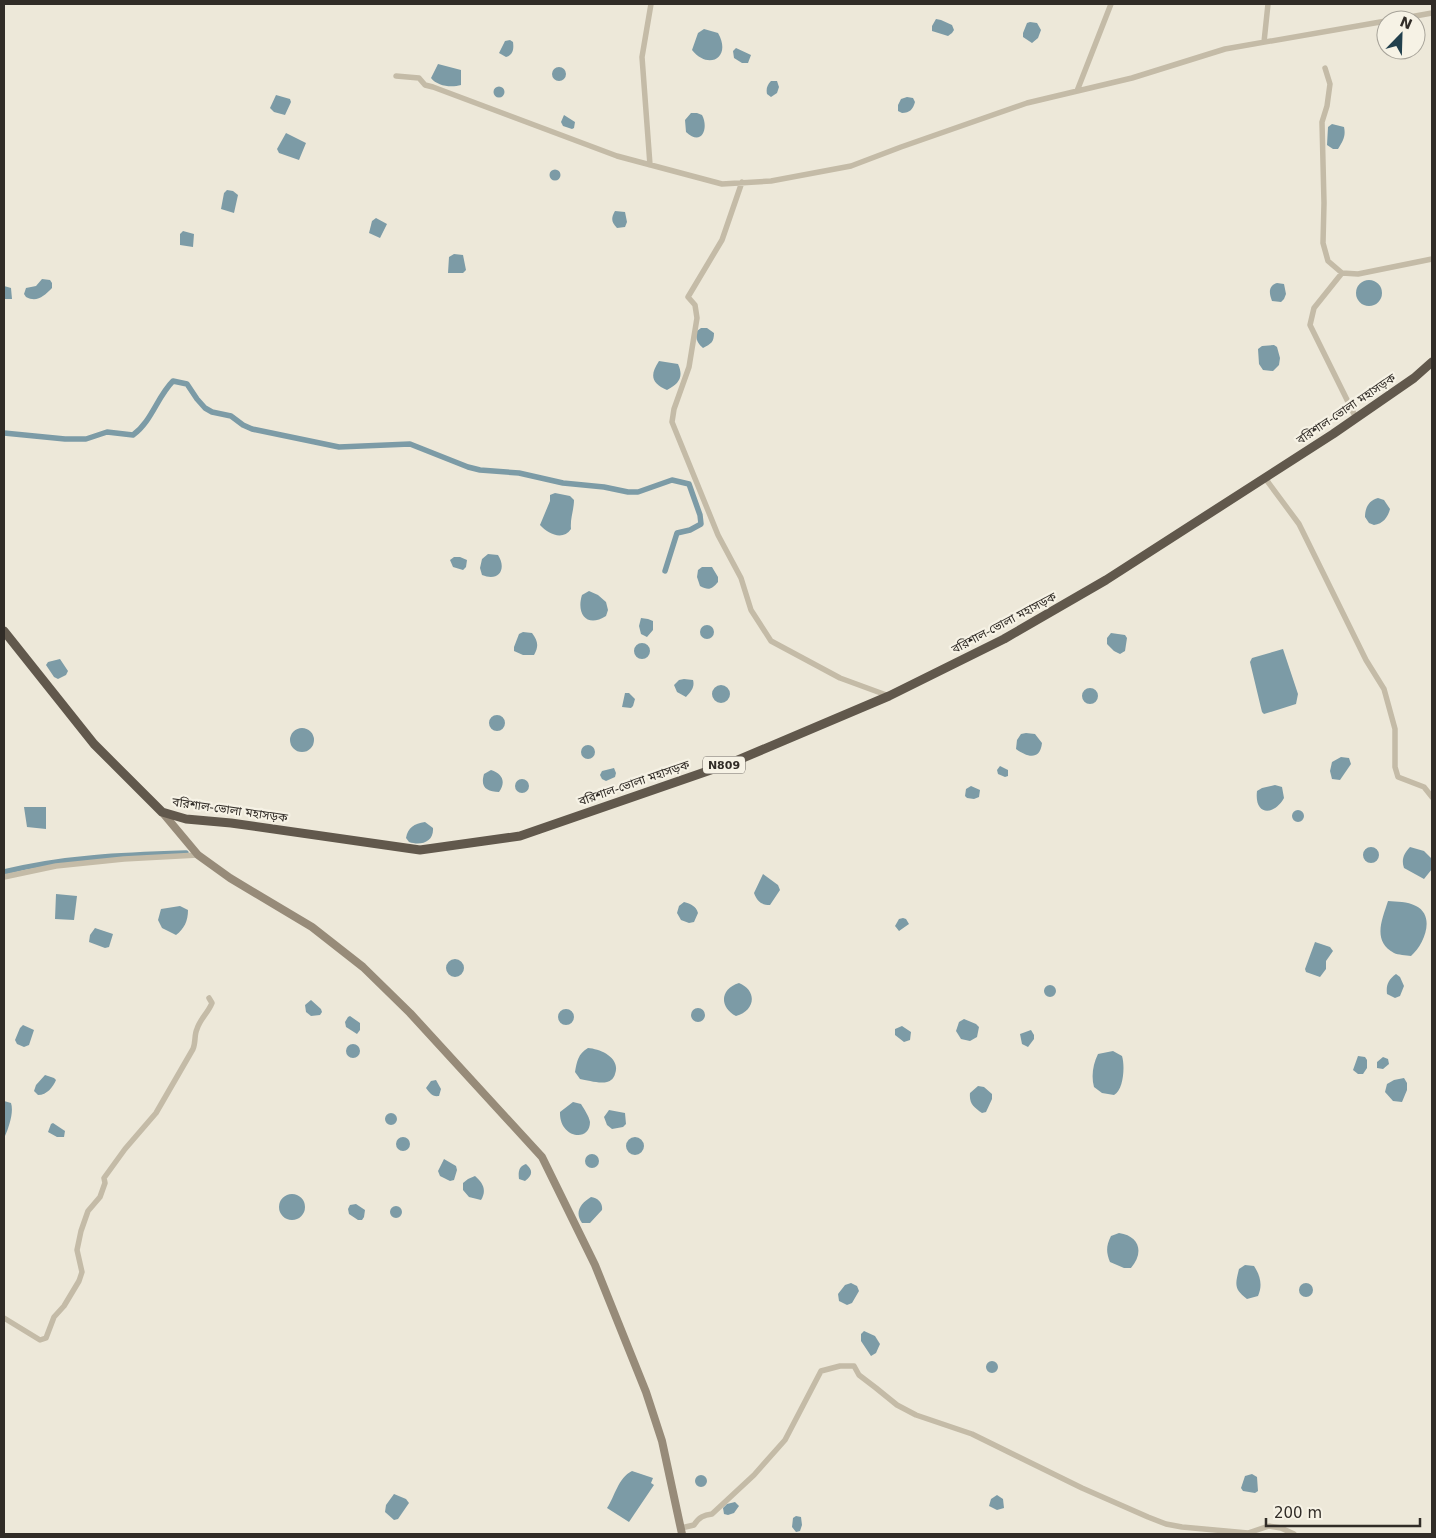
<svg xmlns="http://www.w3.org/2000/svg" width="1436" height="1538" font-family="'DejaVu Sans','Noto Sans Bengali',sans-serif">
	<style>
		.water { fill: #7c9ba6 }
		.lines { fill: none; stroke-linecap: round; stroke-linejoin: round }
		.canal { stroke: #7c9ba6; stroke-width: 5.5 }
		.minor { stroke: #c4bba7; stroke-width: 5.5 }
		.secondary { stroke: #978b79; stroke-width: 8 }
		.trunk { stroke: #61584c; stroke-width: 9 }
		.labels { text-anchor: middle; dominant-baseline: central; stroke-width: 4.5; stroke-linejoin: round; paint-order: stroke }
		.shield { fill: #f6f2e5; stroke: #6c6760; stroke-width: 1 }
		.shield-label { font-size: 11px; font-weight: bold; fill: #312c27 }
		.street-label { font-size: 12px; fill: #312c27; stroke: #f6f2e5 }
	</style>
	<rect width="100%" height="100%" fill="#ede8d9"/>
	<path class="water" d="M936,19l5,1 11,5 2,5 -2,3 -4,3 -16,-5v-5z
		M1030,22l7,1 4,7 -3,8 -6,5 -9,-6v-4l4,-10z
		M704,29l14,4c14,24 -9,38 -26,17l6,-17z
		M510,40l3,2c1,7 0,13 -7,15l-7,-4 6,-12z
		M736,48l15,7 -3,8h-6l-8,-5 -1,-7z
		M438,64l23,6v15c-10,3 -24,1 -30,-7z
		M552 74a7 7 0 1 1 14 0a7 7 0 1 1-14 0Z
		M771,81h6l2,6 -2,6 -6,4 -4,-3c-1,-5 0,-9 4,-13z
		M493.5 92a5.5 5.5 0 1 1 11 0a5.5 5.5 0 1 1-11 0Z
		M276,95l14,4 1,3 -6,13 -11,-3 -4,-4z
		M907,97l6,1 2,4c-2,7 -5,11 -13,11l-4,-2v-6l3,-6z
		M691,113h6l5,2c7,13 0,32 -16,17l-1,-12z
		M564,115l11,7 -1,6 -2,1 -9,-3 -2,-4z
		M1332,124l12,3c2,9 -1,14 -6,22h-5l-6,-4 1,-18z
		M286,133l20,10 -7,17 -20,-7 -2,-4z
		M549.5 175a5.5 5.5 0 1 1 11 0a5.5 5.5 0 1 1-11 0Z
		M227,190l6,1 5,4 -4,18 -13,-4 3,-16z
		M615,211l10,1 2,10 -2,5 -8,1c-6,-6 -6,-10 -2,-17z
		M376,218l11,6 -7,14 -11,-5 3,-12z
		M183,231l11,3 -1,13 -13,-2v-11z
		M454,254l9,1 3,15 -3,3h-15l1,-16z
		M42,279l8,1 2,3v5c-8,8 -15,15 -26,9l-2,-3 2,-6 10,-2z
		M1356 293a13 13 0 1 1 26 0a13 13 0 1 1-26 0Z
		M1277,283l7,1 2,10 -2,5 -3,3 -9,-1c-3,-8 -4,-15 5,-18z
		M4,286l7,2 1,11h-8z
		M701,328h6l7,5c0,9 -3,11 -11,15 -6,-5 -8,-10 -6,-17z
		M1274,345l3,2 3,11 -1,7 -6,6 -10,-1 -4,-6 -1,-15 4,-3z
		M659,361l19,3c6,13 1,20 -11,26 -15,-7 -18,-14 -8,-29z
		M555,493l15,3 4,4c0,10 -4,18 -3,29 -8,12 -23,5 -31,-4l10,-24v-6z
		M1378,498l6,2 6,9c-2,8 -7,15 -16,16l-5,-2 -4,-6c0,-9 4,-17 13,-19z
		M488,554l10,1c9,14 1,27 -16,20l-2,-7 2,-9z
		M454,557h6l7,3 -1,7 -3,3 -10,-3 -3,-7z
		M702,567h10l6,10v5c-6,7 -9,9 -18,4l-3,-9 1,-7z
		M589,591l9,4 8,7 2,8 -2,6c-19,12 -30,-2 -24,-21z
		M641,618l7,1 5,2v9l-6,7 -6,-3 -2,-8z
		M700 632a7 7 0 1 1 14 0a7 7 0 1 1-14 0Z
		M523,632l9,1c6,8 7,13 2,22h-11l-9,-4v-4l5,-13z
		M1111,633l14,2 2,3 -2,13 -5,3 -6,-3 -7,-7v-6z
		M634 651a8 8 0 1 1 16 0a8 8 0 1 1-16 0Z
		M1283,649l15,45 -2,10 -32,10 -2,-2 -12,-50 2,-4z
		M60,659l8,12 -2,4 -8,4 -4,-2 -8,-12 2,-3z
		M684,679l9,1c2,7 -2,12 -7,17l-9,-5 -3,-7 5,-5z
		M712 694a9 9 0 1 1 18 0a9 9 0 1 1-18 0Z
		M1082 696a8 8 0 1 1 16 0a8 8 0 1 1-16 0Z
		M625,693h4l6,6 -2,7 -2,2 -9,-1z
		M489 723a8 8 0 1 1 16 0a8 8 0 1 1-16 0Z
		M290 740a12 12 0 1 1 24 0a12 12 0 1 1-24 0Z
		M1026,733l9,1 7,9c-2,18 -15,14 -26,6l1,-9 4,-6z
		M581 752a7 7 0 1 1 14 0a7 7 0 1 1-14 0Z
		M1341,757l8,1 2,6 -11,16 -8,-1 -2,-8 2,-9z
		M1000,766l8,4v6l-3,1 -7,-3 -1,-4z
		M614,768l2,5 -1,4 -9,4 -4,-2 -2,-4 2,-4z
		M491,770c12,4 15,12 8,22 -12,-1 -19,-4 -15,-18z
		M515 786a7 7 0 1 1 14 0a7 7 0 1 1-14 0Z
		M1275,785l7,2 2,11c-10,18 -30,18 -27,-7l5,-3z
		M971,786l9,4 -1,7 -5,2 -7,-1 -2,-2 1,-7z
		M24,807h22v22l-19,-2z
		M1292 816a6 6 0 1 1 12 0a6 6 0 1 1-12 0Z
		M425,822l8,6c1,14 -12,18 -24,14l-3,-4c2,-11 8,-14 19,-16z
		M1363 855a8 8 0 1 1 16 0a8 8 0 1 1-16 0Z
		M1410,847l14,4 7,7 1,11 -8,10 -20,-11c-3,-8 0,-15 6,-21z
		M763,874l15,11 2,5 -10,15c-9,0 -13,-4 -16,-12z
		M56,894l21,2 -3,24 -19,-1z
		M1388,901c9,1 19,0 28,5 20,10 8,39 -5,50 -5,-1 -13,-1 -17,-3 -22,-12 -12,-33 -6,-52z
		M684,902c7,2 12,4 14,11l-4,9 -5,1 -8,-3 -4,-7 2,-7z
		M180,906l8,4c0,11 -4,19 -12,25l-14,-7 -4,-8 3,-11z
		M903,918l3,1 3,5 -10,7 -4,-5 4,-7z
		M95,928l18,6 -4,13 -4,1 -16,-6 1,-7z
		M1315,942l15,5 3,4 -7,10v8l-6,8 -14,-5 -1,-3z
		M446 968a9 9 0 1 1 18 0a9 9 0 1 1-18 0Z
		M1396,974l4,3 4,9 -4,10 -5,2 -8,-4c-1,-9 1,-14 9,-20z
		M739,983c19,8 16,28 -3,33 -17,-9 -16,-27 3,-33z
		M1044 991a6 6 0 1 1 12 0a6 6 0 1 1-12 0Z
		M311,1000l10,9 1,3 -2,3 -9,1 -5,-4 -1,-7z
		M691 1015a7 7 0 1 1 14 0a7 7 0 1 1-14 0Z
		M558 1017a8 8 0 1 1 16 0a8 8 0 1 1-16 0Z
		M350,1016l10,7v7l-3,4 -11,-7 -1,-5 3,-5z
		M964,1019l12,5 3,3 -2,10 -7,4 -9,-2 -5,-8 3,-9z
		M23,1025l11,5 -5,15 -5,2 -7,-3 -2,-4 5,-12z
		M902,1026l9,6 -1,8 -6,2 -9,-7v-6z
		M1031,1030l3,5v4l-6,8 -6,-3 -2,-10z
		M346 1051a7 7 0 1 1 14 0a7 7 0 1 1-14 0Z
		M588,1048c13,1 33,10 27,26 -1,4 -4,7 -8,8 -8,2 -20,-2 -27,-3l-5,-7c2,-11 3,-18 13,-24z
		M1113,1051l9,5c3,9 2,34 -8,39l-12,-2 -8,-6c-3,-11 -1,-23 4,-33z
		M1358,1056l7,1 2,3v8l-4,6h-5l-5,-4z
		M1383,1057l5,2 1,5 -6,5 -6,-1v-6z
		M45,1075l9,3 2,2c-3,7 -9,15 -18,15l-4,-4 2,-6z
		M1404,1078l3,5v7l-5,12 -9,-1 -8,-9 2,-8 7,-4z
		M436,1080l5,9 -2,7c-7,1 -9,-3 -13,-8l5,-7z
		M978,1086l6,1 8,7v5l-6,13 -4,1c-8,-6 -13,-9 -12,-20z
		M4,1101l7,2c3,9 -2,24 -6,33h-1z
		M573,1102l8,2c3,5 8,12 9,18 0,21 -31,16 -30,-10z
		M609,1110l16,3 1,11 -3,3 -11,2 -5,-4 -3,-8z
		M385 1119a6 6 0 1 1 12 0a6 6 0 1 1-12 0Z
		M53,1123l12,8 -1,6h-7l-9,-5 3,-8z
		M396 1144a7 7 0 1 1 14 0a7 7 0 1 1-14 0Z
		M626 1146a9 9 0 1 1 18 0a9 9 0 1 1-18 0Z
		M585 1161a7 7 0 1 1 14 0a7 7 0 1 1-14 0Z
		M444,1159l12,7 1,4 -3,10 -4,1 -10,-5 -2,-5z
		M526,1164c7,6 7,11 -1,17l-6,-2c-1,-7 0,-13 7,-15z
		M475,1176c8,7 12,14 6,24l-12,-3 -6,-7v-7l5,-4z
		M279 1207a13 13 0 1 1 26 0a13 13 0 1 1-26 0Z
		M591,1197c7,1 12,6 11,13l-12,13h-8c-8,-11 -1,-20 9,-26z
		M356,1204l9,6 -1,7 -2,3h-4l-9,-6 -1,-5 2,-4z
		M390 1212a6 6 0 1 1 12 0a6 6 0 1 1-12 0Z
		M1119,1233c21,3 25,20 12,35h-7l-14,-6c-4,-10 -4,-16 1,-26z
		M1245,1265l9,1c6,9 9,19 4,30l-11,3c-13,-10 -12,-14 -8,-30z
		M851,1283l6,3 2,5 -7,12 -5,2 -8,-4 -1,-7 7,-9z
		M1299 1290a7 7 0 1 1 14 0a7 7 0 1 1-14 0Z
		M864,1331l11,5 5,8 -4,9 -5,3 -10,-15v-7z
		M986 1367a6 6 0 1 1 12 0a6 6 0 1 1-12 0Z
		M632,1471l21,7 -2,5 3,2 -25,37 -22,-14c8,-12 11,-30 25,-37z
		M1252,1474l5,3 1,14 -3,2 -12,-2 -2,-3 4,-12z
		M695 1481a6 6 0 1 1 12 0a6 6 0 1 1-12 0Z
		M394,1494l12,5 3,4 -11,16 -4,1 -9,-8 1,-7z
		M997,1495l6,4 1,9 -7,2 -8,-4 2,-7z
		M735,1502l4,4 -5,7 -6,2 -4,-1 -1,-6 4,-4z
		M796,1516l5,1 1,8 -2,6 -4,1 -4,-5 1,-9z"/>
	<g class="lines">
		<path class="canal" d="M4,433l61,6h21l21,-7 26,3c19,-14 24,-38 40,-54l14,3 10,15 8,9 7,4 19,4 12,9 9,4 87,18 71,-3 58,23 12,3 39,3 44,10 41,4 24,5h10l34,-12 17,4 11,31 1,9 -11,6 -13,3 -12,38
			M4,872c60,-15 120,-17 182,-19"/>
		<path class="minor" d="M1393,20l39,-7
			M1264,42l4,-38
			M1325,68l5,16 -3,22 -5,16 2,81 -1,40 5,18 14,12 16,1 74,-15
			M396,76l23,2 6,7 8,2 184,69 105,28 49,-3 80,-15 50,-19 126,-44 105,-25 93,-29 161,-28
			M1077,91l34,-87
			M650,165l-8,-108 9,-53
			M742,182l-20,58 -34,57 7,8 2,13 -8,49 -15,42 -2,13 46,113 23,43 10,32 20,31 69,37 49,18
			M1342,273l-28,35 -4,17 46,93
			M1265,478l34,46 67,136 18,29 11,40v38l3,10 26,10 8,10
			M4,877l52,-11 68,-7 74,-4
			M4,1318l36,22 6,-2 8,-21 10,-11 15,-25 3,-9 -5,-22 4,-19 7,-20 12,-14 5,-14 -1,-5 21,-29 31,-36 37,-64c3,-7 1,-14 4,-20 3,-10 11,-16 15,-26l-3,-5
			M681,1528l13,-3c5,-8 10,-10 18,-11l42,-39 31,-35 36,-69 19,-5h14l5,9 17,13 21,17 19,10 56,19 110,54 66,29 18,7 16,3 66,6 21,-7 12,2 13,6"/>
		<path class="secondary" d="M162,812l36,43 32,23 82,49 51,40 47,46 132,144 53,108 51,127 16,49 20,93"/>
		<path class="trunk" d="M4,631l90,113 68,68 24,7 45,4 189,27 100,-14 211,-73 158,-67 115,-57 102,-59 227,-146 81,-56 18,-16"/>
	</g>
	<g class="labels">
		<rect class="shield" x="703" y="756.5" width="42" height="17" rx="4"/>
		<g class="shield-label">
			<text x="724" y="765">N809</text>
		</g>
		<g class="street-label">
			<text transform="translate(1346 409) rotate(-34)">বরিশাল-ভোলা মহাসড়ক</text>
			<text transform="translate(1004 623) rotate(-28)">বরিশাল-ভোলা মহাসড়ক</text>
			<text transform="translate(634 783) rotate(-19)">বরিশাল-ভোলা মহাসড়ক</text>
			<text transform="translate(230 810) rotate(8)">বরিশাল-ভোলা মহাসড়ক</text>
		</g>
	</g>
	<rect width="1436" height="1538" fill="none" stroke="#312c27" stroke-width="10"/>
	<g transform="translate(1401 35) rotate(23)"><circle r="24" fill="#f6f2e5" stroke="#a7a399"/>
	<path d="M0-4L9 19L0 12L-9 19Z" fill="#22404d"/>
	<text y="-8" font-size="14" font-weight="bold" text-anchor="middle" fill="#312c27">N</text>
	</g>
	<path d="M1266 1518v8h154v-8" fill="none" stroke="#312c27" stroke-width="2.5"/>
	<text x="1274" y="1518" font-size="15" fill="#312c27" stroke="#f6f2e5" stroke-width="4" paint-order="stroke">200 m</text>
</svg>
